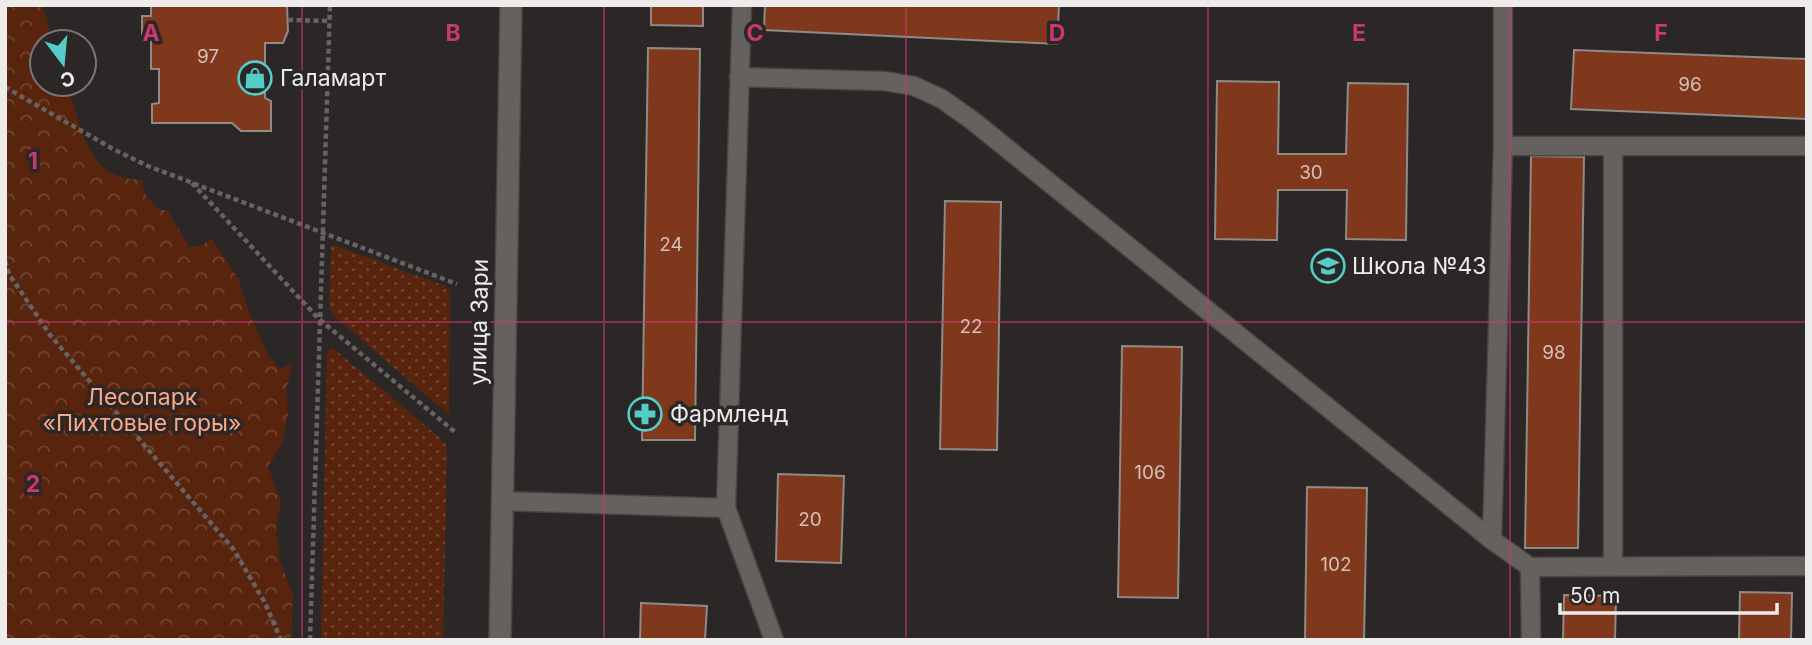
<svg xmlns="http://www.w3.org/2000/svg" width="1812" height="645" font-family="Inter,sans-serif">
	<style>
		.grass { fill: url(#grass-dots) }
		.forest { fill: url(#forest-crowns) }
		.building { fill: #80381c; stroke: #8e8a88; stroke-width: 2 }
		.lines { fill: none; stroke-linecap: round; stroke-linejoin: round }
		.service-casing { stroke: #484544; stroke-width: 21 }
		.tertiary-casing { stroke: #484544; stroke-width: 24 }
		.path { stroke: #666362; stroke-width: 4.5; stroke-dasharray: 5 3.5; stroke-linecap: butt }
		.service { stroke: #65615f; stroke-width: 18 }
		.tertiary { stroke: #65615f; stroke-width: 21 }
		.grid { fill: none; stroke: #c93871; stroke-width: 2; stroke-opacity: 0.55 }
		.labels { text-anchor: middle; dominant-baseline: central; stroke-width: 7; stroke-linejoin: round; paint-order: stroke }
		.number-label { font-size: 19px; fill: #d2bfb7 }
		.poi-label { font-size: 23px; fill: #eeeceb; stroke: #2b2726; text-anchor: start }
		.street-label { font-size: 23px; fill: #eeeceb; stroke: #2b2726 }
		.park-label { font-size: 23px; fill: #fca788; stroke: #2b2726 }
		.grid-label { font-size: 23px; text-anchor: middle; font-weight: bold; fill: #c93871; stroke: #2b2726; stroke-width: 7; stroke-linejoin: round; paint-order: stroke }
	</style>
	<defs>
		<pattern id="grass-dots" width="8" height="8" patternUnits="userSpaceOnUse" patternTransform="scale(1.75)"><rect width="8" height="8" fill="#59240e"/><path d="M2 2h.1M6 6h.1" fill="none" stroke="#714431" stroke-width="1.8" stroke-linecap="round"/></pattern>
		<pattern id="forest-crowns" width="20" height="18" patternUnits="userSpaceOnUse" patternTransform="scale(1.75)"><rect width="20" height="18" fill="#59240e"/><path d="M2 6a3 3 0 1 1 6 0M12 15a3 3 0 1 1 6 0" fill="none" stroke="#714431"/></pattern>
	</defs>
	<rect width="100%" height="100%" fill="#2b2726"/>
	<path class="grass" d="M331,246h5l109,40 5,5 -1,124 -117,-101 -3,-7z
		M333,348l108,91 5,6 1,8 -4,187h-122l6,-285 2,-5z"/>
	<path class="forest" d="M5,5h37l11,37h-11v42h25c15,43 17,94 74,96l5,16 12,13 10,2 21,36 11,-1 12,-7 26,39 11,34 18,41 12,16 13,-5 -6,28 2,23 -6,29 -14,22 13,36 -5,25 4,34 13,35 -2,44h-286z"/>
	<path class="building" d="M151,5h136l1,26 -5,12h-18v55l6,3v30h-30l-9,-8h-80v-19l7,-1v-34h-8v-28l-9,1v-26h9z
		M651,5h52v21l-52,-1z
		M765,5h294l-2,39 -293,-14z
		M648,48l52,1 -5,391h-53z
		M1574,50l233,9v60l-236,-10z
		M1217,81l62,1 -1,72h68l2,-71 60,1 -2,156 -60,-1 1,-49h-69l-1,50 -62,-1z
		M1531,156l53,1 -6,391h-53z
		M945,201l56,1 -4,248 -57,-1z
		M1122,346l60,1 -4,251 -60,-1z
		M778,474l66,2 -3,87 -65,-2z
		M1307,487l60,1 -3,152h-59z
		M1740,592l52,1 -1,47h-52z
		M1564,595l52,1 -1,44h-52z
		M641,603l66,3 -2,34h-65z"/>
	<g class="lines">
		<defs>
			<path id="service" d="M739,77l145,4 30,5 28,13 31,22 519,419 38,27
				M1503,146h304
				M1613,146v420
				M503,501l223,7 48,132
				M726,508l16,-503
				M1492,540l11,-394v-141
				M1531,640l-1,-73 277,-1"/>
			<path id="tertiary" d="M500,640l11,-635"/>
		</defs>
		<use href="#service" class="service-casing"/>
		<use href="#tertiary" class="tertiary-casing"/>
		<path class="path" d="M288,20l41,1
			M5,87l108,62 35,17 309,118
			M192,183l127,136 136,113
			M5,261l4,13 41,61 184,215 31,53 16,37
			M310,640l20,-635"/>
		<use href="#service" class="service"/>
		<use href="#tertiary" class="tertiary"/>
	</g>
	<path class="grid" d="M302,5v635M604,5v635M906,5v635M1208,5v635M1510,5v635M5,322h1802"/>
	<defs>
		<symbol id="shop-ring" viewBox="-11 -11 22 22"><circle r="9.5" fill="#2b2726" stroke="#54cdc8" stroke-width="1.5"/><path d="M-5-2.5h2.3a2.7 3.5 0 0 1 5.4 0H5L5.5 6h-11ZM-1.5-2.5h3a1.5 2.3 0 0 0-3 0Z" fill="#54cdc8"/></symbol>
		<symbol id="school-ring" viewBox="-11 -11 22 22"><circle r="9.5" fill="#2b2726" stroke="#54cdc8" stroke-width="1.5"/><path d="M0-5L7-2L0 1L-7-2ZM-4 1L0 2.5L4 1V4Q0 6-4 4Z" fill="#54cdc8"/></symbol>
		<symbol id="pharmacy-ring" viewBox="-11 -11 22 22"><circle r="9.5" fill="#2b2726" stroke="#54cdc8" stroke-width="1.5"/><path d="M-2-6h4v4h4v4h-4v4h-4v-4h-4v-4h4Z" fill="#54cdc8"/></symbol>
	</defs>
	<g fill-rule="evenodd">
		<use href="#shop-ring" x="236" y="59" width="38" height="38"/>
		<use href="#school-ring" x="1309" y="247" width="38" height="38"/>
		<use href="#pharmacy-ring" x="626" y="395" width="38" height="38"/>
	</g>
	<g class="labels">
		<g class="number-label">
			<text x="208" y="56">97</text>
			<text x="1690" y="84">96</text>
			<text x="1311" y="172">30</text>
			<text x="671" y="244">24</text>
			<text x="971" y="326">22</text>
			<text x="1554" y="352">98</text>
			<text x="1150" y="472">106</text>
			<text x="810" y="519">20</text>
			<text x="1336" y="564">102</text>
		</g>
		<g class="poi-label">
			<text x="280" y="78">Галамарт</text>
			<text x="1352" y="266">Школа №43</text>
			<text x="670" y="414">Фармленд</text>
		</g>
		<g class="street-label">
			<text transform="translate(479 322) rotate(-89)">улица Зари</text>
		</g>
		<g class="park-label">
			<text x="142" y="397">Лесопарк<tspan x="142" dy="26">«Пихтовые горы»</tspan></text>
		</g>
	</g>
	<g class="grid-label">
		<text x="151" y="41">A</text>
		<text x="453" y="41">B</text>
		<text x="755" y="41">C</text>
		<text x="1057" y="41">D</text>
		<text x="1359" y="41">E</text>
		<text x="1661" y="41">F</text>
		<text x="33" y="169">1</text>
		<text x="33" y="492">2</text>
	</g>
	<rect width="1812" height="645" fill="none" stroke="#eeeceb" stroke-width="14"/>
	<g transform="translate(63 63) rotate(164)"><circle r="33" fill="#2b2726" stroke="#797675" stroke-width="2"/>
	<path d="M0-5L12 26L0 18L-12 26Z" fill="#54cdc8"/>
	<text y="-10" font-size="19" font-weight="bold" text-anchor="middle" fill="#eeeceb">С</text>
	</g>
	<path d="M1560 603v10h217v-10" fill="none" stroke="#eeeceb" stroke-width="3.5"/>
	<text x="1570" y="603" font-size="21" fill="#eeeceb" stroke="#2b2726" stroke-width="5" paint-order="stroke">50 m</text>
</svg>
